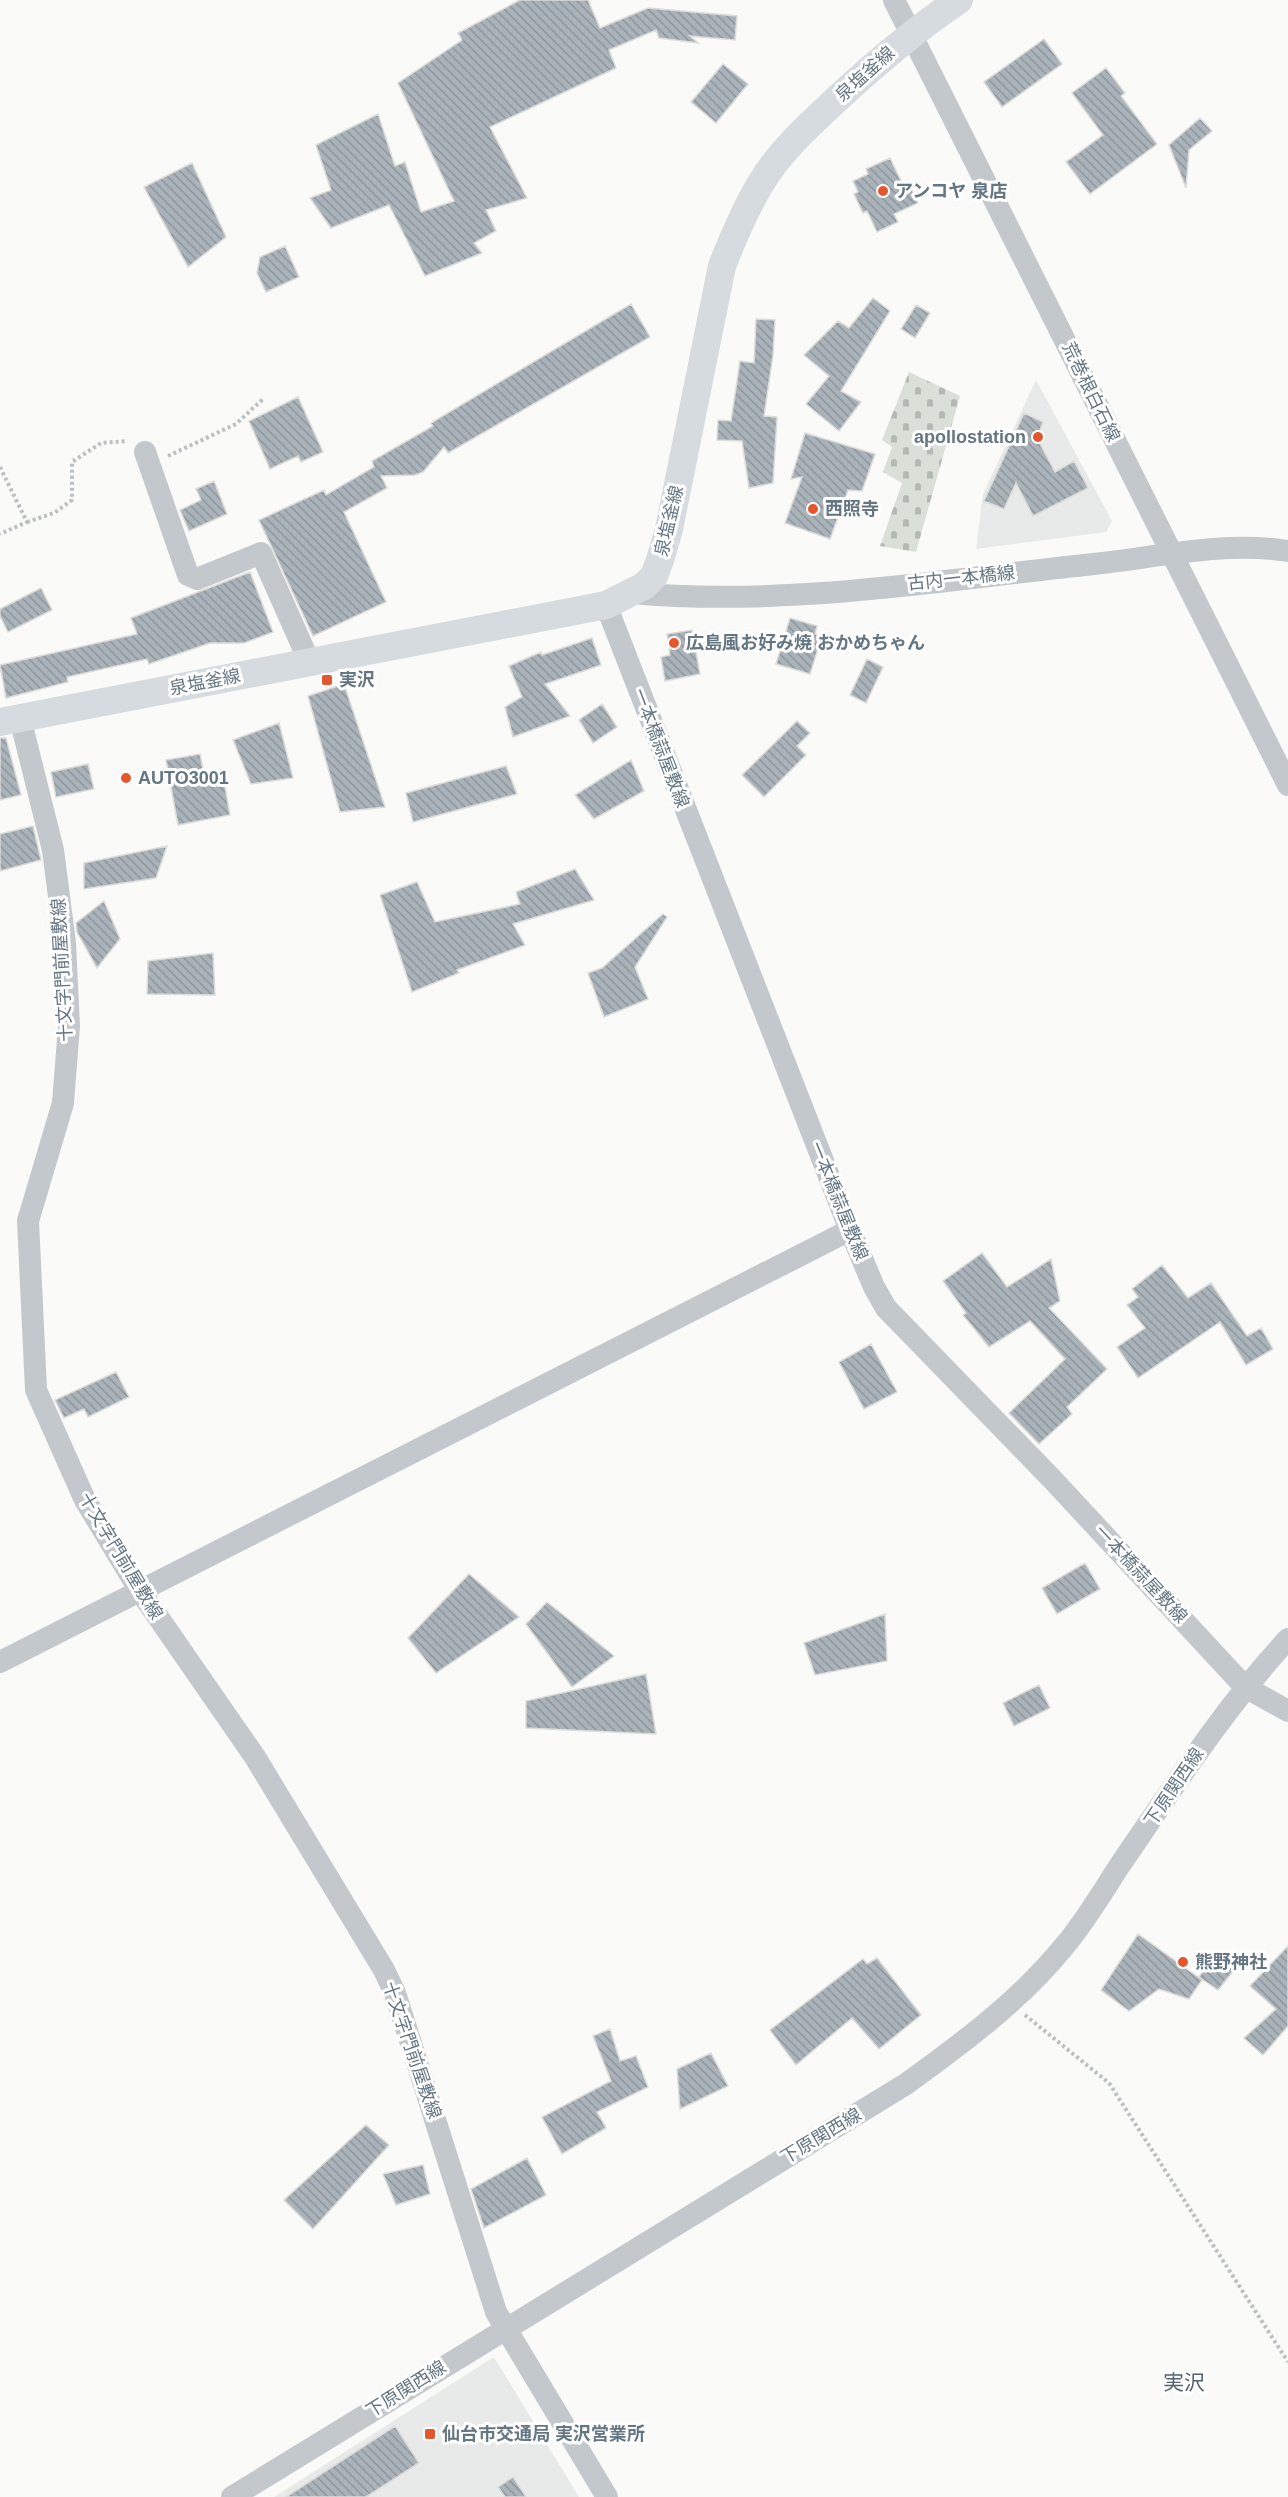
<svg xmlns="http://www.w3.org/2000/svg" width="1288" height="2497" font-family="Arial,'Noto Sans JP',sans-serif">
	<style>
		.built { fill: #e8e9e9 }
		.cemetery { fill: url(#cemetery-stones) }
		.building { fill: url(#building-back-hatch); stroke: #dcdcda; stroke-width: 1.5 }
		.lines { fill: none; stroke-linecap: round; stroke-linejoin: round }
		.path { stroke: #bbbfc2; stroke-width: 4; stroke-dasharray: 3 3; stroke-linecap: butt }
		.minor { stroke: #c3c8cc; stroke-width: 22 }
		.major { stroke: #d6dbdf; stroke-width: 28 }
		.poi-dot { fill: #e4572e; stroke: #fff; stroke-width: 2 }
		.labels { text-anchor: middle; dominant-baseline: central; stroke-width: 6; stroke-linejoin: round; paint-order: stroke }
		.street-label { font-size: 18px; fill: #657683; stroke: #fff }
		.poi-label { font-size: 18px; font-weight: bold; fill: #657683; stroke: #fff; text-anchor: start }
		.quarter-label { font-size: 21px; fill: #57646e; stroke: #fff }
	</style>
	<defs>
		<pattern id="cemetery-stones" width="16" height="16" patternUnits="userSpaceOnUse" patternTransform="scale(1.5)"><rect width="16" height="16" fill="#dadfd7"/><path d="M2 7V4a2 2 0 0 1 4 0v3zM10 15v-3a2 2 0 0 1 4 0v3z" fill="#b4b9b4"/></pattern>
		<pattern id="building-back-hatch" width="6" height="6" patternUnits="userSpaceOnUse" patternTransform="scale(1.5)"><rect width="6" height="6" fill="#aab3b9"/><path d="M-1 5l2 2M0 0l6 6M5-1l2 2" fill="none" stroke="#8e969c"/></pattern>
	</defs>
	<rect width="100%" height="100%" fill="#fafaf8"/>
	<path class="built" d="M1036,380l76,141 -6,11 -130,17 7,-55z
		M494,2357l85,140h-305z"/>
	<path class="cemetery" d="M909,372l51,24 -44,156 -36,-6 22,-63 -19,-11 9,-25 -10,-7z"/>
	<path class="building" d="M520,0h68l12,28 48,-20 89,8 -2,24 -45,-4 8,7 -39,-5 -3,-8 -47,20 7,18 -126,59 37,71 -41,12 10,21 -22,12 8,10 -57,23 -36,-71 -58,23 -21,-30 21,-8 -15,-45 62,-31 17,52 10,-4 16,50 33,-11 -56,-118 64,-43 -4,-7z
		M1044,39l18,25 -60,43 -18,-25z
		M723,64l25,20 -32,39 -25,-21z
		M1106,68l19,25 -4,3 36,48 -67,50 -24,-32 37,-27 -31,-42z
		M1200,118l12,13 -23,19 -3,38 -17,-43z
		M890,158l13,27 6,-2 9,20 -24,11 4,8 -21,10 -10,-21 -4,2 -9,-19 4,-2 -5,-11 15,-7 -2,-5z
		M192,163l34,74 -38,30 -44,-80z
		M285,246l14,31 -33,15 -9,-19 3,-16z
		M873,298l17,13 -49,80 20,11 -22,29 -33,-27 23,-28 -25,-21 34,-34 11,7z
		M631,304l19,33 -202,116 -4,-6 -21,25 -8,3 -34,1 6,12 -43,24 42,90 -73,34 -54,-116 65,-30 2,5 48,-28 -2,-6 61,-35 -2,-3z
		M916,305l14,8 -15,25 -14,-9z
		M756,319l19,1 -2,35 -9,61 13,1 -4,66 -24,5 -7,-47 -25,-1 1,-20 13,1 9,-60 14,2z
		M298,397l25,55 -22,10 -3,-6 -28,13 -21,-48z
		M1024,413l19,9 -6,16 18,34 19,-11 14,27 -55,28 -17,-33 -12,26 -20,-8z
		M805,433l70,21 -13,37 -14,-1 -18,49 -45,-16 17,-46 -11,2z
		M214,481l13,33 -38,17 -9,-21 21,-10 -5,-11z
		M250,572l23,60 -29,11h-34l-61,21 -2,-5 -80,18 1,5 -62,16 -6,-33 137,-31 -6,-16z
		M41,588l11,22 -44,22 -8,-16v-7z
		M790,618l27,8 -2,8 7,2 -12,38 -34,-10z
		M692,630l8,44 -35,7 -4,-24 9,-2 -3,-21z
		M592,638l9,27 -56,19 25,32 -57,21 -8,-30 17,-10 -13,-31 32,-14 1,3z
		M867,659l16,8 -17,36 -16,-8z
		M344,684l41,123 -45,5 -32,-116z
		M602,704l15,23 -24,16 -14,-23z
		M797,721l13,12 -13,13 9,9 -42,42 -22,-22z
		M279,723l14,55 -42,6 -18,-44z
		M0,738h6l15,57 -21,5z
		M200,754l6,30 18,-3 6,34 -52,10 -12,-65z
		M631,760l13,31 -50,28 -19,-24z
		M88,764l6,25 -38,8 -5,-25z
		M506,766l11,28 -104,28 -7,-29z
		M33,826l8,34 -41,11v-37z
		M167,846l-11,32 -72,11v-26z
		M575,869l19,31 -81,24 12,21 -68,25 2,3 -47,19 -32,-97 37,-13 18,40 85,-18 -4,-12z
		M104,901l16,38 -23,29 -20,-36 -1,-9z
		M663,914l4,3 -32,50 13,32 -44,18 -16,-44 14,-5z
		M213,953l2,42 -68,-1 1,-33z
		M982,1253l25,34 44,-28 9,42 -11,7 58,61 -40,38 5,7 -33,30 -30,-31 56,-54 -35,-38 -41,26 -26,-32 3,-2 -23,-32z
		M1162,1265l26,33 23,-15 36,53 14,-8 12,21 -27,16 -26,-43 -82,56 -21,-31 28,-19 -18,-23 11,-8 -6,-8z
		M871,1344l26,48 -33,17 -25,-47z
		M116,1372l13,25 -41,20 -4,-8 -20,9 -9,-18z
		M1085,1563l15,26 -43,25 -15,-26z
		M469,1574l50,43 -83,56 -28,-35z
		M547,1602l67,54 -42,31 -46,-63z
		M885,1614l2,47 -72,14 -11,-32z
		M646,1674l10,60 -130,-6v-27z
		M1039,1685l11,23 -36,18 -11,-23z
		M1138,1934l64,46 -13,19 -30,-10 -30,22 -28,-21z
		M1288,1946v80l-25,29 -19,-17 32,-29 -26,-23z
		M1214,1954l20,16 -16,20 -19,-13z
		M877,1958l44,57 -42,34 -27,-31 -56,47 -26,-35 93,-71 4,5z
		M610,2029l10,32 16,-5 12,31 -51,25 9,16 -44,26 -20,-37 69,-36 -18,-45z
		M711,2053l17,33 -48,23 -3,-40z
		M366,2125l23,20 -76,84 -29,-29z
		M527,2158l19,37 -62,33 -13,-39z
		M423,2165l7,29 -34,11 -13,-31z
		M395,2426l24,37 -53,34h-80z
		M513,2477l13,20h-21l-7,-10z"/>
	<g class="lines">
		<path class="path" d="M168,456l68,-32 27,-25
			M0,467l27,55 -27,12
			M27,522l27,-9 18,-13v-38l29,-19 26,-2
			M1025,2015l84,68 179,279"/>
		<path class="minor" d="M894,0l394,785
			M145,452l43,123 9,4 64,-26 48,108
			M632,593c154,14 309,-13 462,-29 65,-7 129,-23 194,-13
			M606,605l244,625 24,57 12,21 166,171 193,208 43,24
			M20,718l33,132 12,93 4,83 -6,77 -35,118 8,169 49,110 55,91 115,166 129,213 11,23 101,319 111,185
			M0,1662l850,-432
			M232,2497l674,-413c58,-42 115,-84 160,-140 20,-24 37,-53 54,-79 53,-77 104,-157 168,-226"/>
		<path class="major" d="M0,722l606,-117 38,-19 10,-10 6,-16 9,-31 53,-263c11,-28 23,-57 39,-83 19,-32 49,-59 77,-85 38,-35 77,-68 121,-98"/>
	</g>
	<g class="poi-dot">
		<circle cx="883" cy="191" r="6"/>
		<circle cx="1038" cy="437" r="6"/>
		<circle cx="813" cy="509" r="6"/>
		<circle cx="674" cy="643" r="6"/>
		<rect x="321" y="674" width="12" height="12" rx="3"/>
		<circle cx="126" cy="778" r="6"/>
		<circle cx="1183" cy="1962" r="6"/>
		<rect x="424" y="2428" width="12" height="12" rx="3"/>
	</g>
	<g class="labels">
		<g class="street-label">
			<text transform="translate(865 74) rotate(-42)">泉塩釜線</text>
			<text transform="translate(1091 392) rotate(64)">荒巻根白石線</text>
			<text transform="translate(669 521) rotate(-77)">泉塩釜線</text>
			<text transform="translate(961 578) rotate(-6)">古内一本橋線</text>
			<text transform="translate(205 682) rotate(-11)">泉塩釜線</text>
			<text transform="translate(661 748) rotate(69)">一本橋蒜屋敷線</text>
			<text transform="translate(62 970) rotate(-93)">十文字門前屋敷線</text>
			<text transform="translate(839 1201) rotate(68)">一本橋蒜屋敷線</text>
			<text transform="translate(121 1556) rotate(59)">十文字門前屋敷線</text>
			<text transform="translate(1141 1574) rotate(47)">一本橋蒜屋敷線</text>
			<text transform="translate(1174 1787) rotate(-56)">下原関西線</text>
			<text transform="translate(412 2050) rotate(71)">十文字門前屋敷線</text>
			<text transform="translate(821 2136) rotate(-31)">下原関西線</text>
			<text transform="translate(406 2389) rotate(-32)">下原関西線</text>
		</g>
		<g class="poi-label">
			<text x="895" y="191">アンコヤ 泉店</text>
			<text x="1026" y="437" text-anchor="end">apollostation</text>
			<text x="825" y="509">西照寺</text>
			<text x="686" y="643">広島風お好み焼 おかめちゃん</text>
			<text x="339" y="680">実沢</text>
			<text x="138" y="778">AUTO3001</text>
			<text x="1195" y="1962">熊野神社</text>
			<text x="442" y="2434">仙台市交通局 実沢営業所</text>
		</g>
		<g class="quarter-label">
			<text x="1184" y="2382">実沢</text>
		</g>
	</g>
</svg>
